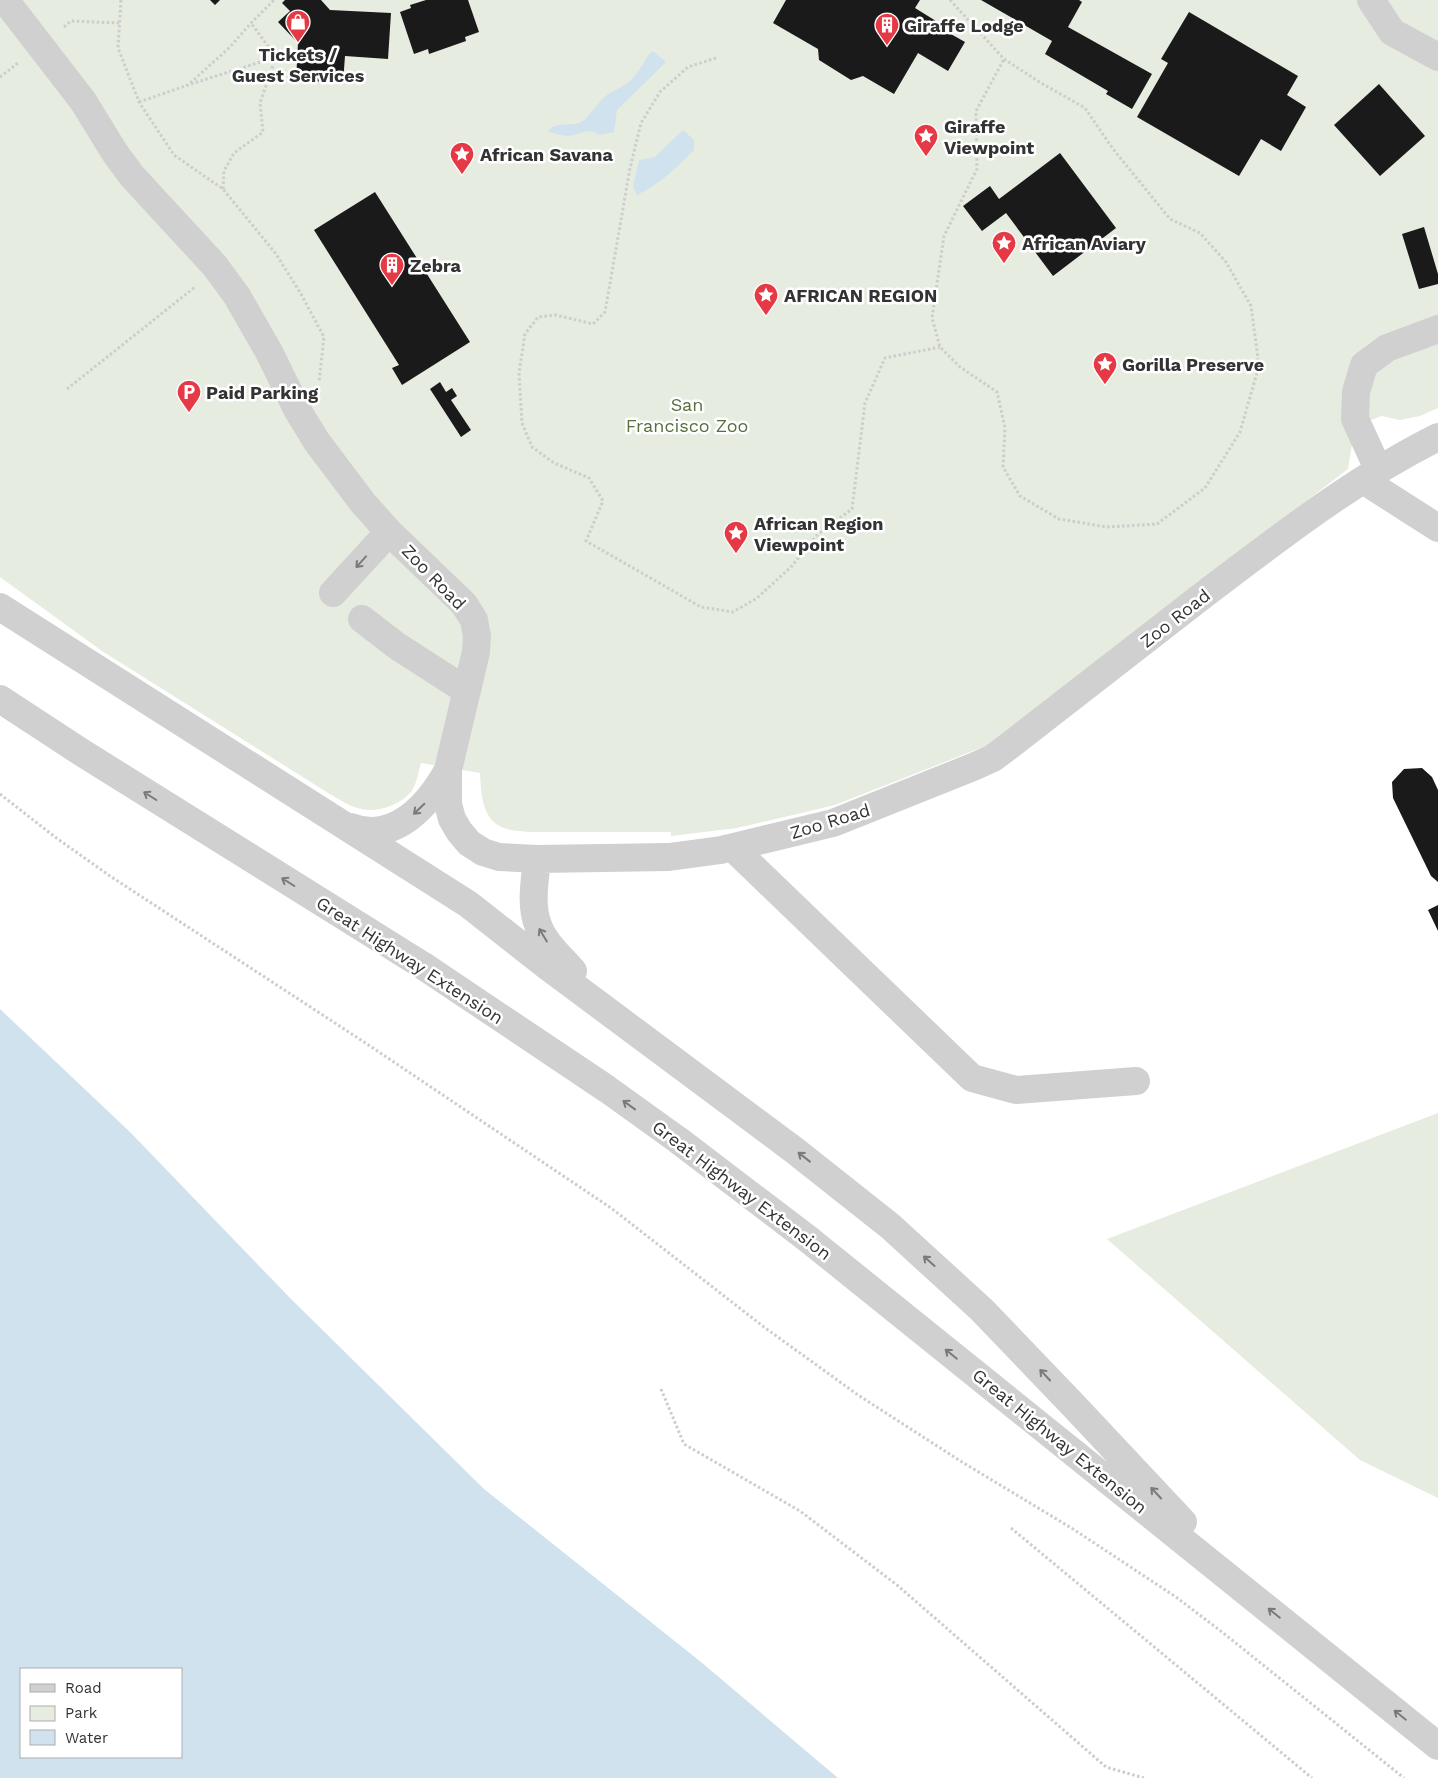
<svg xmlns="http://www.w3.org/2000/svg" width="1438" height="1778" font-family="'Work Sans',sans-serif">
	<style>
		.green { fill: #e6ecdf }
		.water { fill: #cfe2ee; fill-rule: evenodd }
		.building { fill: #1a1a1a }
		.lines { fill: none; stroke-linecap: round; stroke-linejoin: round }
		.path { stroke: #cdcdcd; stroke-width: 3; stroke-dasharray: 2.5 2.5; stroke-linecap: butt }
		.minor { stroke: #d0d0d0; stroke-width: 28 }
		.oneway { stroke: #7a7a7a }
		.labels { text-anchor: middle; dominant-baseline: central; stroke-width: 5; stroke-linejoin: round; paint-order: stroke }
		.poi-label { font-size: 18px; font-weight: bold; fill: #333; stroke: #fff; text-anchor: start }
		.park-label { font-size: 18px; fill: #56703f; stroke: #fff }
		.street-label { font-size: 18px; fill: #333; stroke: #fff }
	</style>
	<rect width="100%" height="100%" fill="#fff"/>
	<path class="green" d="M0,0h1438v408l-18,8 -20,4 -18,-4 -27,10 -7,43 -360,276 -153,60 -98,23 -66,8v-4h-143c-8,-1 -17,-1 -24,-4 -22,-8 -23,-34 -24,-55l-59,-10c-3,9 -4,21 -10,29 -11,13 -34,21 -50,17 -10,-2 -19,-8 -28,-13l-231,-145 -102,-74z
		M1438,1113v385l-78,-38 -253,-221z"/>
	<path class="water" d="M653,51l13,11 -49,48 -3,22 -15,3c-12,-9 -18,0 -31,1 -7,0 -14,-3 -21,-5 12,-11 25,-3 36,-10 6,-4 16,-20 24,-26 7,-5 16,-8 23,-14 4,-5 9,-10 12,-15 5,-7 3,-9 11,-15z
		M683,130l11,10v10c-17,17 -34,34 -57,45l-4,-8 6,-27 16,-3z
		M0,1009l131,124 160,166 193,190 217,173 137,116h-838zM21,1669h160v88h-160z"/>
	<path class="building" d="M210,0h10l-5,5z
		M285,0h36l9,10 61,3 -3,46 -43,-3 -2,27 -47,-3 2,-37 -20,-21 12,-11 -8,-8z
		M426,0h42l11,32 -14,5 1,4 -37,13 -1,-5 -14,5 -14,-42 11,-4 -1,-3z
		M786,0h134l-5,8 29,18 -2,3 23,13 -17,29 -30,-18 -24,41 -31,-18 -12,4 -32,-20 -1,-11 -45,-26z
		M981,0h98l3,2 -14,25 84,47 -20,35 -26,-15 2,-3 -63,-37 7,-13z
		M1189,12l109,64 -11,19 19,12 -25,44 -20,-12 -22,37 -102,-59 31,-54 -7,-4z
		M1379,84l46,52 -45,40 -46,-51z
		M1060,153l56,75 -63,48 -47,-63 -24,18 -19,-25 27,-20 9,13z
		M375,192l95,150 -68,43 -10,-17 7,-3 -85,-135z
		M1424,227l14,47v10l-19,5 -17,-55z
		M440,382l6,10 6,-4 5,8 -6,4 20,30 -10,7 -31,-48z
		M1422,768l10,9 6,13v92l-7,-6 -38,-78 -1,-16 12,-13z
		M1438,905v26l-10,-21z"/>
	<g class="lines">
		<path class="path" d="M121,0l-3,48 21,54 35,53 49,34 53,65 25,40 23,43 -5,45
			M950,0l54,59 37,24 44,25 28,41 57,70 30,14 26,29 25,44 8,60 -19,66 -35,56 -48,36 -50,3 -48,-8 -39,-23 -17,-29 2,-39 -8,-36 -37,-25 -20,-20 -8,-29 12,-82 33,-67 -1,-58 28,-52
			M64,27l7,-6 48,2
			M716,58l-28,9 -28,25 -19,31 -11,45 -25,144 -12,12 -37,-9 -18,2 -13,17 -6,39 3,50 10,24 22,16 35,15 14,23 -17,40 115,66 32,5 24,-14 34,-31 27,-33 34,-25 13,-106 20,-45 55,-11
			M0,77l18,-14
			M191,84l85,-27
			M139,102l49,-17 42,-38 21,-24 23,-23
			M223,189l1,-18 10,-18 29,-21 -3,-29 16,-46 -25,-34
			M67,389l128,-102
			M0,794l55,43 55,39 254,166 247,166 153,119 94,68 104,67 111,67 103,68 46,35 182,146
			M661,1389l23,55 116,67 97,74 209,182 38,11
			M1011,1528l301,250"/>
		<path class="minor" d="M5,0l78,101 32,52 17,23 83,90 22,30 32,56 29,59 19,31 46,61 26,29 75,72 10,16 3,16 -1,16 -28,118v34l4,15 7,12 10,12 14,9 16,5 38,2 132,-2 52,-7 112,-27 140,-56 20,-9 16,-12c66,-51 132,-102 197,-153 74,-56 148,-114 232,-156
			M1371,0l21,32 46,25
			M1379,471l-24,-52 1,-27 8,-27 23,-17 51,-19
			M1363,480l75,48
			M333,593l56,-61
			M0,607l468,297 79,62 247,184 96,76 92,84 92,96 109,116
			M362,619l35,27 70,45
			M0,699l81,53 341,213 185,124 71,51 130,99 630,507
			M351,827c44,17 78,-23 97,-57
			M733,848l239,230 44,12 120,-9
			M537,859c-2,21 -7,46 1,66 6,18 23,32 35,46"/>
	</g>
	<defs><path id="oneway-shaft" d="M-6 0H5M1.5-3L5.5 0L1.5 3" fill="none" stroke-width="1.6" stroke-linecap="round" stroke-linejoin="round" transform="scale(1.25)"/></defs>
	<g class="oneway">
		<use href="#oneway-shaft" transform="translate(361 562) rotate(132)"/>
		<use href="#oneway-shaft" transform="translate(150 796) rotate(-148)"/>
		<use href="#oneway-shaft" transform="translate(419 809) rotate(136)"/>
		<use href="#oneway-shaft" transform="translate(288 882) rotate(-148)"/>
		<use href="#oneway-shaft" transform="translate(543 935) rotate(-121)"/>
		<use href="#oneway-shaft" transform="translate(629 1105) rotate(-144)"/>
		<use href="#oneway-shaft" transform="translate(804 1157) rotate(-142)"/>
		<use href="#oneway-shaft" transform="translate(929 1261) rotate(-138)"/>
		<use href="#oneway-shaft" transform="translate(951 1354) rotate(-141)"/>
		<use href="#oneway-shaft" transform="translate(1045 1375) rotate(-133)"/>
		<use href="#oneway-shaft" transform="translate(1156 1493) rotate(-133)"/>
		<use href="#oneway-shaft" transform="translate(1274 1613) rotate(-141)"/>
		<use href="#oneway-shaft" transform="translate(1400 1715) rotate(-141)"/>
	</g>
	<defs>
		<symbol id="shop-pin" viewBox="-11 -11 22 30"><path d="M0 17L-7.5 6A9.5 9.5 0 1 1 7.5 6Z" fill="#e63946" stroke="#fff"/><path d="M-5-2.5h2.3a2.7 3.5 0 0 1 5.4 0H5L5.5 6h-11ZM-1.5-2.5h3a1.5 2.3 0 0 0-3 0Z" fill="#fff"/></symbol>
		<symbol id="building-pin" viewBox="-11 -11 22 30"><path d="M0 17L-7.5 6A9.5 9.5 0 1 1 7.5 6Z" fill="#e63946" stroke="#fff"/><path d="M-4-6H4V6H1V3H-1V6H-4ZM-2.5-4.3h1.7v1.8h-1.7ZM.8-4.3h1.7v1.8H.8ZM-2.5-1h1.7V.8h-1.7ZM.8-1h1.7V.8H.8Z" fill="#fff"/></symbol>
		<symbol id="sight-pin" viewBox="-11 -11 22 30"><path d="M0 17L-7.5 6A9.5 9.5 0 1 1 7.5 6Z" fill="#e63946" stroke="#fff"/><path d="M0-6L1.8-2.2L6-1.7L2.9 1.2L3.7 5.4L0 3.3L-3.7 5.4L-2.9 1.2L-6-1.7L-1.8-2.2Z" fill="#fff"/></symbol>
		<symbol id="parking-pin" viewBox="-11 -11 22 30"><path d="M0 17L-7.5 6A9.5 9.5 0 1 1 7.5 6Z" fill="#e63946" stroke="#fff"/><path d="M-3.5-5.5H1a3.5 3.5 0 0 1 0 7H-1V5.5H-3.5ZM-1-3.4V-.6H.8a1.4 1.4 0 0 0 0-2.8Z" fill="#fff"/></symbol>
	</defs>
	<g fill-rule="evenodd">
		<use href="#shop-pin" x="284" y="8" width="28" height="38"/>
		<use href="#building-pin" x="873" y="11" width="28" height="38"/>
		<use href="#sight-pin" x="912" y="122" width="28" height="38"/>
		<use href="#sight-pin" x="448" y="140" width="28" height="38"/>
		<use href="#sight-pin" x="990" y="229" width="28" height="38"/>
		<use href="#building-pin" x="378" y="251" width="28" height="38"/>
		<use href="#sight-pin" x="752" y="281" width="28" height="38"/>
		<use href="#sight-pin" x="1091" y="350" width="28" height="38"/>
		<use href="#parking-pin" x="175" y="378" width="28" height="38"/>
		<use href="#sight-pin" x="722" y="519" width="28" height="38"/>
	</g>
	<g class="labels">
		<g class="poi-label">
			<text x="904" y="25">Giraffe Lodge</text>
			<text x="298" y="54" text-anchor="middle">Tickets /<tspan x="298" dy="21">Guest Services</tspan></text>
			<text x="944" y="126">Giraffe<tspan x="944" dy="21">Viewpoint</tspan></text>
			<text x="480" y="154">African Savana</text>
			<text x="1022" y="243">African Aviary</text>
			<text x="410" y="265">Zebra</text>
			<text x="784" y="295">AFRICAN REGION</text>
			<text x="1122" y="364">Gorilla Preserve</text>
			<text x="206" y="392">Paid Parking</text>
			<text x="754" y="523">African Region<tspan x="754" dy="21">Viewpoint</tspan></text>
		</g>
		<g class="park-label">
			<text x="687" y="404">San<tspan x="687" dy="21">Francisco Zoo</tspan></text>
		</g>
		<g class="street-label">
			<text transform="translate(434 577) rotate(46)">Zoo Road</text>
			<text transform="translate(1175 618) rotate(-38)">Zoo Road</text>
			<text transform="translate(830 821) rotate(-17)">Zoo Road</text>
			<text transform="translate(410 960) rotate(33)">Great Highway Extension</text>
			<text transform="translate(742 1190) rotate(37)">Great Highway Extension</text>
			<text transform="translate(1060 1441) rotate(39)">Great Highway Extension</text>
		</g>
	</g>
	<rect x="20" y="1668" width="162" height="90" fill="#ffffff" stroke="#adadad"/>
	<rect x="30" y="1684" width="25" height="8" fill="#d0d0d0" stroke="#adadad"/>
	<text x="65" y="1693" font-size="15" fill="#333333">Road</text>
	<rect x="30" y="1706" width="25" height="15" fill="#e6ecdf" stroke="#adadad"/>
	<text x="65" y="1718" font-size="15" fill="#333333">Park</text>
	<rect x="30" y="1730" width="25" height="15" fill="#cfe2ee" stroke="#adadad"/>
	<text x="65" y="1743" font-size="15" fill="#333333">Water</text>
</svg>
